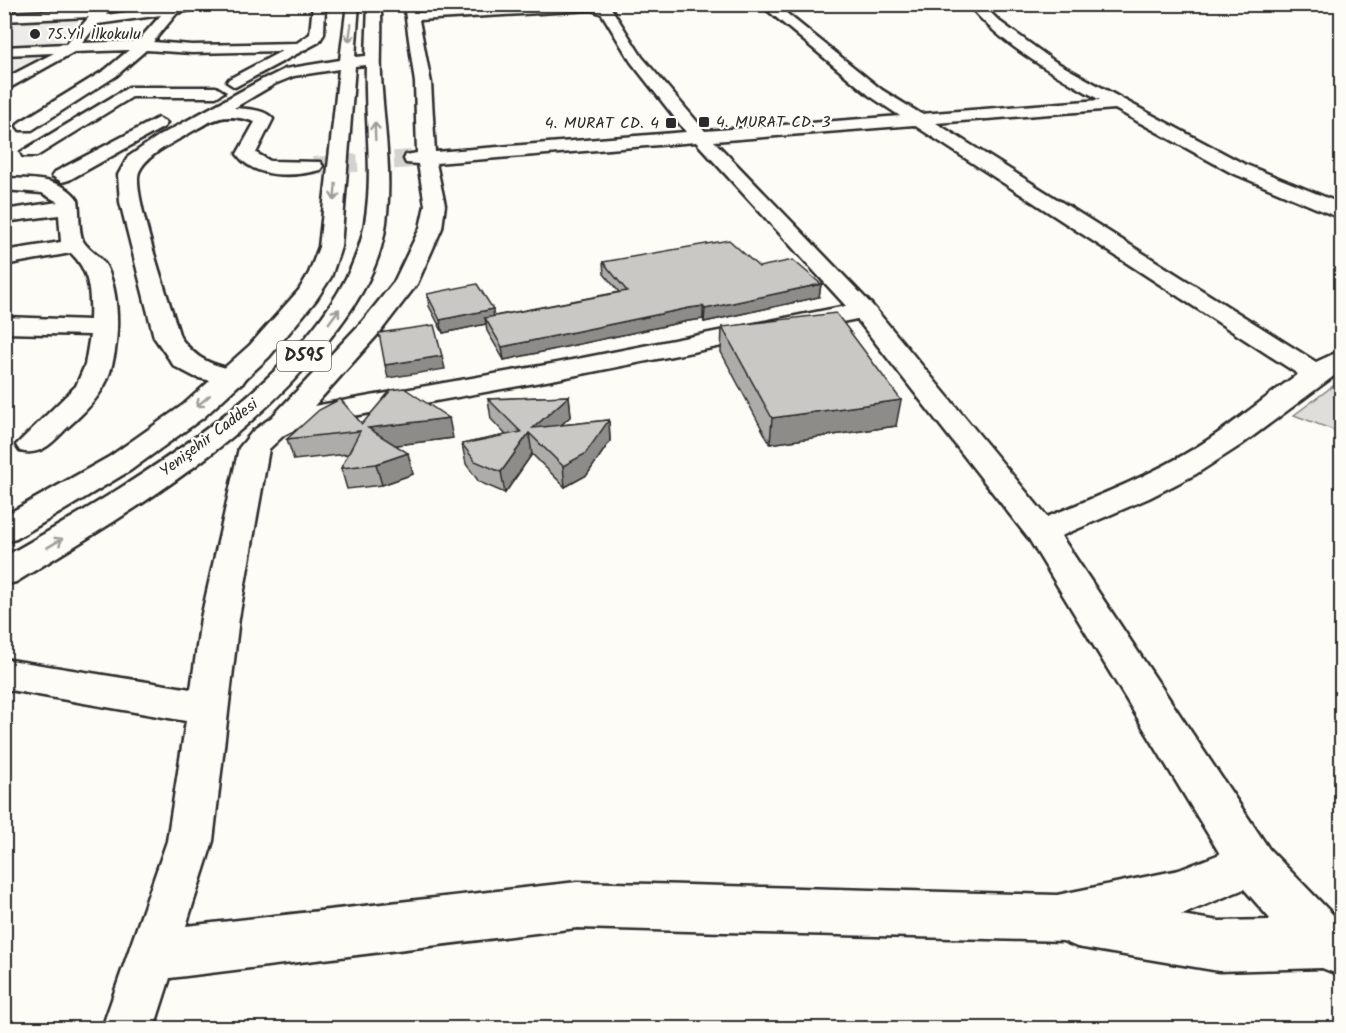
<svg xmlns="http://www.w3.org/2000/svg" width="1346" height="1033" font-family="Kalam,sans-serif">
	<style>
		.built { fill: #edece8 }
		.green { fill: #dfdeda; stroke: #858482; stroke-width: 1.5 }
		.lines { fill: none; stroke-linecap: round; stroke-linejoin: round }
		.minor-tunnel { stroke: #d3d2ce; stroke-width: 18; stroke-dasharray: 18 9; stroke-linecap: butt }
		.minor-casing { stroke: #2b2b2b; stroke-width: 5 }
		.highway-casing { stroke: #2b2b2b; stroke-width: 5 }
		.minor { fill: #fdfcf7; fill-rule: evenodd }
		.highway { fill: #fdfcf7; fill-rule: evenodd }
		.wall { fill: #adaca9; stroke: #2b2b2b; stroke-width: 1.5 }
		.shaded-wall { fill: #8d8c89; stroke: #2b2b2b; stroke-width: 1.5 }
		.building { fill: #c9c8c4; stroke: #2b2b2b; stroke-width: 1.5 }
		.oneway { stroke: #9e9e9b }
		.poi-dot { fill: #2b2b2b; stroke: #fdfcf7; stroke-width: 2 }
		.labels { text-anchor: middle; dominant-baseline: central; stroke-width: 4.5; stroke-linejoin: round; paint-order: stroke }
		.far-poi-label { font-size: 16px; fill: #2b2b2b; stroke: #fdfcf7; text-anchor: start }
		.far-street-label { font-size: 16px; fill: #2b2b2b; stroke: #fdfcf7 }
		.shield { fill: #fdfcf7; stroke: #6a6a68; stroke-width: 1.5 }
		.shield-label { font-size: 18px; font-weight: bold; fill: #2b2b2b }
	</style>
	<rect width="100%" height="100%" fill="#fdfcf7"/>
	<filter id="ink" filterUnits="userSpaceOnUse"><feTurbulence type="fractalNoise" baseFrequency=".0167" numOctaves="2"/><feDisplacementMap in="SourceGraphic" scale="12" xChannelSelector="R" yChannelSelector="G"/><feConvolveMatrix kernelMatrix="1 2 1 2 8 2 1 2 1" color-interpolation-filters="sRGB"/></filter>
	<g filter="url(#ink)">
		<path class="built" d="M71,17l9,2 -27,28 -48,2v-29z
			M51,53l-46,25v-24z"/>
		<path class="green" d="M1341,380v53l-47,-18z"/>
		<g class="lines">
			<path class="minor-tunnel" d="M313,166l100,-7"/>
			<defs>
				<path id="minor" d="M101,4h13l-8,11 58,-8 -1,-3h55l-41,9 -24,29 39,3 105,-2 13,-9 3,-30h12l-1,30 -5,8 -84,45 -8,-5 2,-3 53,-28 -90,2 -46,-3 -30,26 -84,54h-12l-3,-4 3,-4 85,-52 24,-20 -55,2 -70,39v-12l50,-26 -50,2v-8l62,-3 23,-27 -85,4v-8l93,-4zM161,15l-23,26 -56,2 16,-19z
					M404,4h12l2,9 136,-9h61l-4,4 31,49 63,74 195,-15 -30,-20 -110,-92h15l107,86 39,24 179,-14c-46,-26 -98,-54 -132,-96h14l17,17 55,40 70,39 120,64 98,40v14l-7,-2 -105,-44 -115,-63 -179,14 380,239 26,-12v20l-101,75 -45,29 -47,24 -88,38 208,313 73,75v52l-20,-8 -103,3 -142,-24 -14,-6 -486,-13 -407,50 -16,50h-52l65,-187 19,-120 -182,-32v-30l187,30 10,-71 38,-170 14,-17 19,-14 90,-95 32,-40 26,-54 5,-23 -7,-41 -12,-1 -2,-4 2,-4 11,-2 -2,-70zM592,10l10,4 29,48 55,70 -251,20 -4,-69 -12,-63zM914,125l384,249c-34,24 -65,51 -101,73 -47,29 -99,49 -150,70l-175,-212 -158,-164zM696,142l150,164 -289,57 -243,43 66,-74 37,-48 25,-56 3,-23 -9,-42zM857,319l172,220 191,315 -41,16 -122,25 -480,-13 -391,44 27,-85 26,-223 30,-169 15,-14 20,-10 253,-46zM1244,889l27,31 -52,1 -38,-6z
					M267,77l8,5 -2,3 -39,23c12,1 31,1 39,11l-17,34 14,8 50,1 3,4 -3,4c-26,7 -66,9 -83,-16l18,-32c-33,-11 -42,-2 -69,13 -15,9 -40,20 -47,37 -8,20 33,137 41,165 18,25 33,28 62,35l4,6 -4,6 -10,2 -37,-9 -21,-11 -20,-29 -34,-135 -2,-27 10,-18 29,-20z
					M129,87h87l8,5 -8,5h-84l-95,59h-14l-2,-4z
					M158,118l9,5 -3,4 -95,53 -7,2 -10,-6 3,-4z
					M4,178c25,1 59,-1 74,22 2,11 0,31 5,41 6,10 19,15 24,27 14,30 13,82 0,112 -8,18 -23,33 -38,46 -15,14 -26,31 -49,25l-4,-6 60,-59 9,-21 5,-30 -86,-2v-16l86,3c1,-26 0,-49 -19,-67l-67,12v-14l57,-9 -2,-27 -55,7v-12l54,-8 -16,-9 -38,-3z"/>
				<path id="highway" d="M347,4h12l-4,53 11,-1 2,-52h12l1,9c1,21 -1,42 0,63 3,52 13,107 3,159 -8,40 -31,75 -57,107 -83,104 -198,171 -311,240l-12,3v-28c118,-68 321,-181 358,-320 14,-57 2,-115 4,-172l-11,1 -14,181 -10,30 -15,23 -47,57 -65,60 -73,53 -115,69 -12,3v-26l105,-59 74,-52 67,-60 49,-55 10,-17 10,-26 20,-178 -45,7 -27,11 -8,-5 26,-13 55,-9z"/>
			</defs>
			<use href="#minor" class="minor-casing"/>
			<use href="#highway" class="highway-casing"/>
			<use href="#minor" class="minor"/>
			<use href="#highway" class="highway"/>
		</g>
		<path class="wall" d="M603,262l156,5 62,17 -2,13 -115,25 -1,-3 -15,2 -184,39 -17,-29 -1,-7 -43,9 -14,-27 -2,-12 67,22 125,-24 -15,-18z
			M722,327l174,99 -126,18 -49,-92z
			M569,396l2,20 -10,9 48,-5 1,21 -23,34 -22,12 -33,-33 -27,39 -26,-11 -13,-18 -4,-20 44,-9 -15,-16 -3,-20z
			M362,424l91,14 -57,7 17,29 -31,11 -35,4 -6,-21 7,-14 -54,6 -7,-21z"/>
		<path class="shaded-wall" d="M821,284l-2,13 -115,25 1,-13z
			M703,306v13l-15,2 -184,39 -2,-13 187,-39z
			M493,309l1,13 -9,-4 1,6 -43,9 -3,-13z
			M442,356l3,13 -57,9 -3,-13z
			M569,396l2,20 -31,28 -7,-16z
			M901,400l-5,26 -126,18 2,-26z
			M449,418l4,20 -80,10 -5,-20z
			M609,420l1,21 -23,34 -22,12 -2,-21z
			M529,433l3,21 -27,39 -4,-21z
			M408,453l5,21 -31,11 -6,-21z"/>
		<path class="building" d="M729,240l30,27 34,-7 28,24 -116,25 -2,-3 -14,2 -187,39 -17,-29 142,-27 -24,-29z
			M477,284l16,25 -53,11 -13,-26z
			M836,313l65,87 -129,18 -50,-91z
			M434,325l8,31 -57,9 -6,-32z
			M404,388l45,30 -81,10 40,25 -32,11 -35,4 19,-37 -73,8 32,-29 21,-11 22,25 29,-34z
			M569,396l-36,32 76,-8 -24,34 -22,12 -34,-33 -28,39 -26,-11 -13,-17 59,-12 -33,-33z"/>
		<defs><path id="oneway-shaft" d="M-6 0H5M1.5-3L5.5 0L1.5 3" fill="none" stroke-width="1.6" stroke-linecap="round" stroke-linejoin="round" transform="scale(1.5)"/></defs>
		<g class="oneway">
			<use href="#oneway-shaft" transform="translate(350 33) rotate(98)"/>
			<use href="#oneway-shaft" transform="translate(375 131) rotate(-92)"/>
			<use href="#oneway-shaft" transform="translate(335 192) rotate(95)"/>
			<use href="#oneway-shaft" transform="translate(334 316) rotate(-54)"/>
			<use href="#oneway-shaft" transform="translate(203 401) rotate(140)"/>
			<use href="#oneway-shaft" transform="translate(55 543) rotate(-31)"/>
		</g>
	</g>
	<g class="poi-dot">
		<circle cx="35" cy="34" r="6"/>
		<rect x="698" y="116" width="12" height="12" rx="3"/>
		<rect x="665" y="117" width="12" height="12" rx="3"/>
	</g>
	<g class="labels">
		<g class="far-poi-label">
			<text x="47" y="34">75.Yıl İlkokulu</text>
			<text x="716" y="122">4. MURAT CD. 3</text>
			<text x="659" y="123" text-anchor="end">4. MURAT CD. 4</text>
		</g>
		<g class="far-street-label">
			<text transform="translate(209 438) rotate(-37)">Yenişehir Caddesi</text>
		</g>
		<rect class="shield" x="277" y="341" width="54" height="30" rx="4.5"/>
		<g class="shield-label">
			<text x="304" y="356">D595</text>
		</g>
	</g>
	<rect width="1346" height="1033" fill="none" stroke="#fdfcf7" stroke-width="24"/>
	<rect x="12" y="12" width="1322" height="1009" fill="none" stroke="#2b2b2b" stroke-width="2" filter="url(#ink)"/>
</svg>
